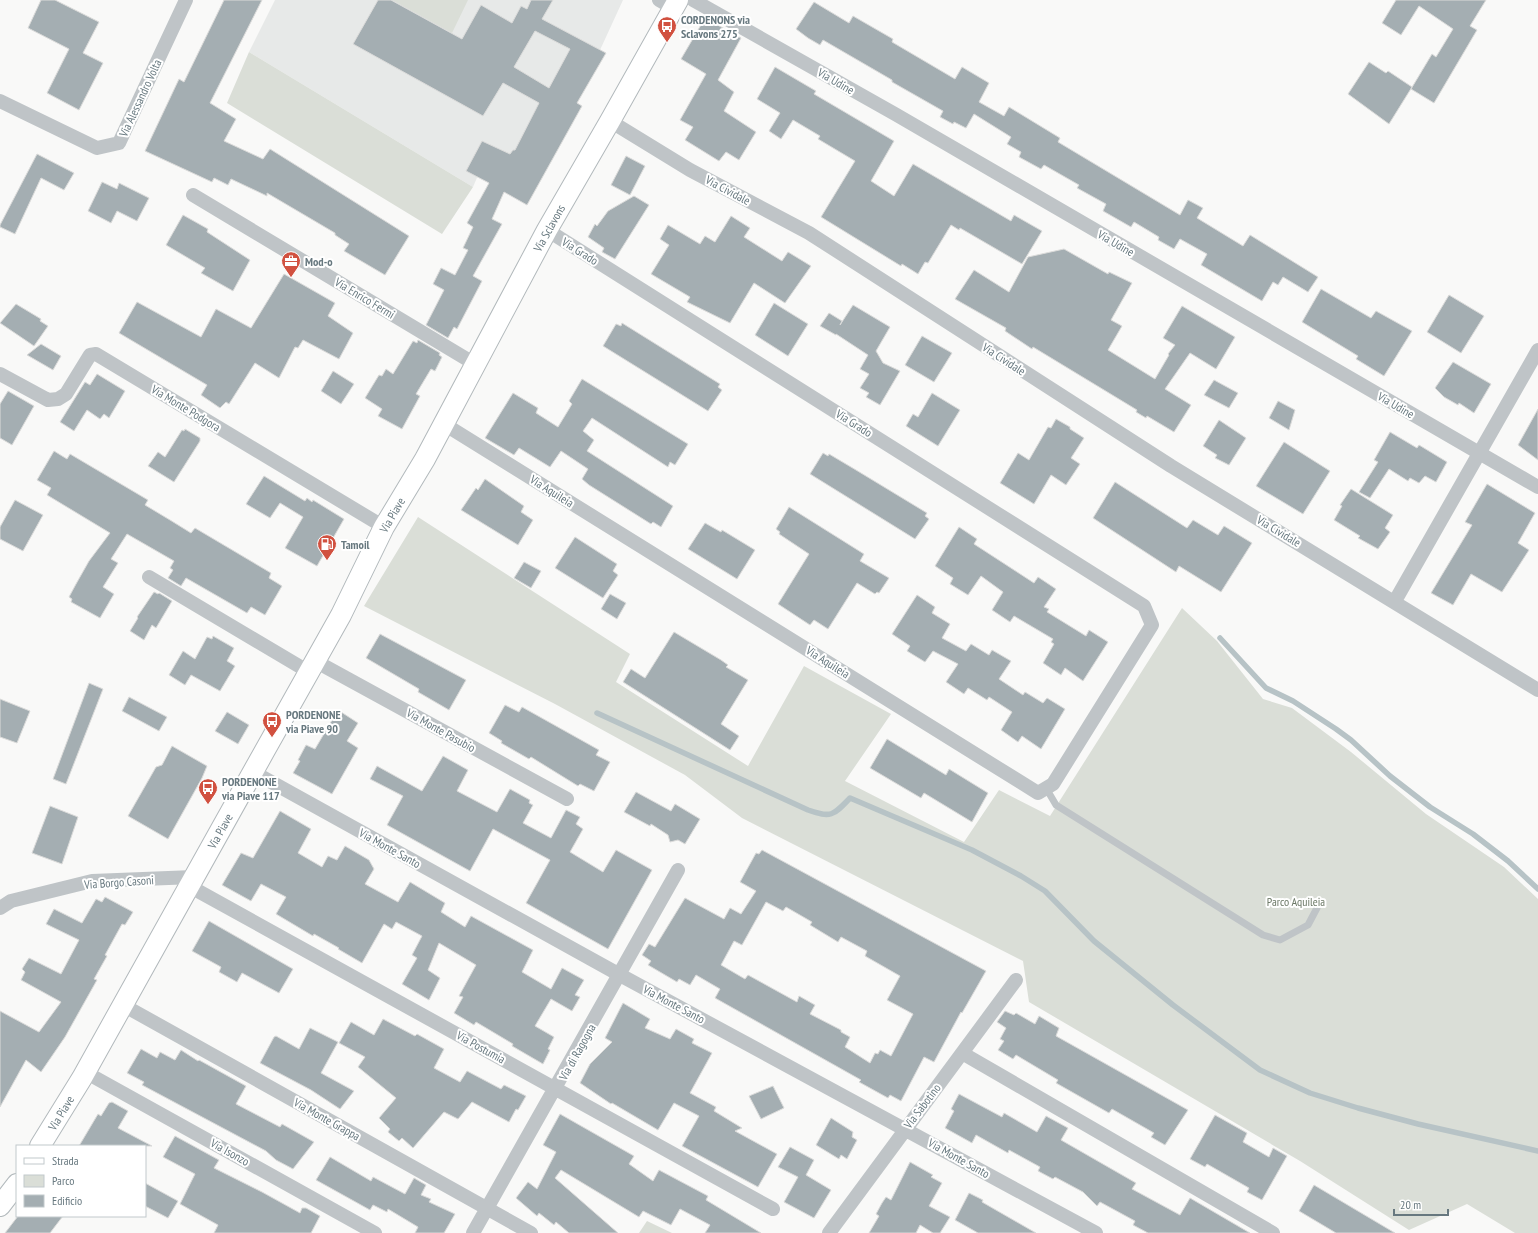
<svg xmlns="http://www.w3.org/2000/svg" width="1538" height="1233" font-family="'PT Sans Narrow',sans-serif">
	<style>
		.built { fill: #e7e9e8 }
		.green { fill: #daded7 }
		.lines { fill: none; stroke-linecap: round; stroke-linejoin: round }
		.stream { stroke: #b7c3c6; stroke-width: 5.5 }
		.building { fill: #a4aeb2; stroke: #dbdbda; fill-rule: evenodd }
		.secondary-casing { stroke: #b2b9bc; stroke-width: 22 }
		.lane { stroke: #bfc4c7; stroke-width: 7 }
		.street { stroke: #bfc4c7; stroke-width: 14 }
		.secondary { stroke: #fff; stroke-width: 20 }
		.labels { text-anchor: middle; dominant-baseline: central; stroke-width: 4; stroke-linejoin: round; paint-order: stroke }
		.poi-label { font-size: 12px; font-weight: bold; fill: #67787f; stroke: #fff; text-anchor: start }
		.street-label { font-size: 12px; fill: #67787f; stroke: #fff }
		.park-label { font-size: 12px; fill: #6b7866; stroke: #fff }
	</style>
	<rect width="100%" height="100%" fill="#f9f9f8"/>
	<path class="built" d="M275,0h348l-85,185 -53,-26 -12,28 -224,-135z"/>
	<path class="green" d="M392,0h76l-16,33z
		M249,52l224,135 -31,47 -215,-131z
		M418,517l212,137 -14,28 132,84 56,-100 87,48 -46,67 119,61 35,-52 51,26 132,-208 35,33 46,58 29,9 59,44 75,62 78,53 34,32v334h-23l-48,-29 -58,26 -109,-69 -271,-159 -6,-41 -281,-143 -57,-43 -130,-71 -191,-98z
		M647,1221l25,12h-33z"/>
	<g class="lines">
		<path class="stream" d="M1220,638l46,50 27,13 43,28 15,11 39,36 40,31 43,27 35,27 30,28
			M597,713l211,97c23,8 25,6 42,-12l122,52 49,26 24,15 49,50 79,64 87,65 50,23 48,15 60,16 120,27"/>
	</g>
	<path class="building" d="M41,0h14l44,22 -16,31 20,10 -24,47 -32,-17 22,-44 -41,-21z
		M224,0h38l-52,103 26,16 -12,22 39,18 7,-10 139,87 -24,39 -41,-24 5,-7 -14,-9v-2l-68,-40v3l-36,-17 -3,6 -14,-7 -2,4 -67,-31 34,-72 5,3z
		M378,0h13l71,39 19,-34 31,18 9,-17 6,3 4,-9h22l-11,19 64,34 -29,50 5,3 -55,99 -23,-13 -12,27 10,5 -29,52 9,5 -25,48 -3,-2 -6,11 -22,-13 18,-35 -11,-6 8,-16 14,7 13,-25 -5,-2 10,-21 -6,-4 22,-40 -23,-12 16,-30 28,13 3,-4h2l24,-47 -36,-20 -20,33 -130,-72zM535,31l35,18 -21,39 -35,-21z
		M1396,0h90l-16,26 7,4 -43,73 -23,-14 21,-35 4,3 17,-28 -34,-23 -18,29 -19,-12z
		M814,2l35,21 4,-7 40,23 -1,3 63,37 7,-12 27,16 -10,19 25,14 5,-9 51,31 -2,4 122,73 8,-15 15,8 -6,10 46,28 7,-11 68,42 -10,15 -25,-15 -5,8 -5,-3 -11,19 -61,-36 6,-11 -27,-15 -6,10 -16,-9 1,-3 -25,-15 -3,5 -28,-16 3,-7 -29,-16 2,-3 -35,-20 -3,4 -22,-12 2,-5 -14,-8 4,-7 -37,-23 -8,14 -12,-6 -1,2 -13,-7 3,-6 -51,-29v-2l-69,-40 -3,5 -12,-7 -12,-9z
		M705,18l36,20 -23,42 16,12 -10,19 32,21 -17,28 -13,-8 -7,9 -34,-21 8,-13 -13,-7 26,-46 -25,-15z
		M1369,62l17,11 2,-2 24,16 -23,37 -41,-30z
		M775,67l41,24 -2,3 80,47 -23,40 23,15 19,-32 98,57 3,-6 28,16 -20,33 -62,-36 -1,2 -8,-5 -23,38 -3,-1 -7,12 -16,-10 -1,2 -80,-49 34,-56 -37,-22 2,-3 -27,-16 -12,19 -12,-8 11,-18 -23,-14z
		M37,154l37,19 -10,17 -23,-12 -26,56 -15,-7v-2z
		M626,156l19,10 -15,29 -19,-10z
		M102,182l15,7 2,-6 30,15 -12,23 -20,-10 -6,12 -23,-12z
		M634,196l15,9 -34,54 -13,-7 2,-4 -16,-11 7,-13 2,2 11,-15z
		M183,215l25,14 -1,3 43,28 -17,31 -32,-18 4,-5 -39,-23z
		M731,216l19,12 -6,9 38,24 6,-9 23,14 -26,37 -31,-20 -24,40 -43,-21 3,-5 -39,-23 18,-29 -9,-6 8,-14 32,19 5,-8 10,6z
		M1064,249l44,25 1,-2 23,11 -21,37 11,6 -14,24 47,29 14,-24 -1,-1 7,-9 -12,-7 19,-32 53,31 -19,32 -26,-16 -25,36 26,16 -17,27 -27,-16 -1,2 -10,-6 1,-2 -104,-63 -1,2 -27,-18 1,-3 -51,-29 19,-29 35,22 19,-35z
		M284,274l51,29 -7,13 25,17 -14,26 -36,-19 -5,8 -3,-1 -16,31 -24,-15 -26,41 -3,-2 -6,6 -19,-13 6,-10 -88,-52 18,-31 64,35 15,-28 35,19z
		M1321,289l50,29 5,-7 36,20 -28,45 -28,-17 2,-3 -56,-34z
		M1449,295l35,21 -23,37 -34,-21z
		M774,303l34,21 -20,32 -33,-21z
		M16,304l25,15 -1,2 8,5 -14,20 -34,-23z
		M853,305l37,22 -14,24 7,12 17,8 -20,34 -14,-8 3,-4 -9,-5 9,-14 -9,-5 8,-14 -32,-21v1l-16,-9 9,-13 13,8 -2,4z
		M622,323l98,61 -2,3 4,3 -14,21 -105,-65 13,-22 5,2z
		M922,336l30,17 -18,29 -29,-17z
		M418,340l22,13 -1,2 3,2 -7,14 -4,-2 -15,25 4,2 -18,33 -24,-13 4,-7 -17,-11 14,-23 3,1 4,-7 7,5 20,-33 4,2z
		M41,344l20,12 -8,14 -26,-15z
		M1453,362l38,22 -17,29 -15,-10 -1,2 -14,-8 -9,-9z
		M333,371l21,13 -13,20 -20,-13z
		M97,374l28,17 -16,27 -5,-4 -4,5 -13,-9 -13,21 -14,-9 25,-40 5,3z
		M582,379l106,65 -13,21 -5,-3 -2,5 -76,-49 -9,13 11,9 -7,11 86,55 -12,21 -8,-5 -2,2 -62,-39 -7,-6 6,-10 -27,-18 -11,16 -31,-19 -5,7 -29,-17 28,-45 25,15 -2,5 22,14 14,-23 -3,-3z
		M1214,380l24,13 -9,15 -25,-13z
		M8,391l26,15 -22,39 -12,-7v-34z
		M932,393l28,17 -22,36 -32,-20 7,-12 5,3z
		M1278,401l17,9 -6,20 -20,-12z
		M1538,409v51l-20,-15z
		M1056,419l14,8v2l14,9 -13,20 9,6 -14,21 -15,-10 -17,29 -34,-21 18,-30 11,7 19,-33 3,1z
		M1219,420l27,18 -17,27 -14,-7 2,-3 -14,-9z
		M185,429l15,9v3l-26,41 -26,-16 10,-14 7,5 17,-27 2,1z
		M1390,432l27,16 2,-3 28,17 -11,20 -11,-6 -6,7 -9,-5 -2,3 -19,-12 -19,29 -11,-6 19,-30 -4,-2z
		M1284,442l46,29 -27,43 -47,-28z
		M54,451l13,8 3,-5 78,46 -3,5 25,15 21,13 4,-5 76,45 -2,5 13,8 -17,29 -14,-8 -4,6 -61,-35 -5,8 -13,-8 5,-8 -3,-2 4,-7 -47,-27 -16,25 7,4 -15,24 11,7 -14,24 -29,-16 1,-3 -3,-2 7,-13 13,-23 21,-28 -63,-38 4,-7 -14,-8z
		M823,453l5,3 1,-2 27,16 71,43 -2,3 4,3 -14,20 -105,-65z
		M264,476l41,25 2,-3 5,4 1,-2 31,19 -27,47 -32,-18 18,-31 -23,-14 -10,15 -24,-14z
		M485,479l39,27 -3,6 12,8 -15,25 -57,-35 15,-22 2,2z
		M1115,482l72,46 6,-8 25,15 6,-9 28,17 -31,49 -42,-26 -3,6 -83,-54z
		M1487,484l48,29 -17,30 11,7 -27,42 -31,-18 -18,31 -22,-12 41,-68 -7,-3z
		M1351,489l42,26 -8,13 5,4 -12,17 -20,-11 2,-2 -26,-16 8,-14 -2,-1z
		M15,500l28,15 -20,36 -23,-12v-12z
		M789,507l75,47 -4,7 29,17 -10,15 -2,-1 -2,2 -18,-11 -29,46 -14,-9 -4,5 -32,-21 31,-50 -30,-20 1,-2 -4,-3z
		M705,523l16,9 1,-2 33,20 -18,29 -49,-30z
		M959,527l18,12 -3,5 60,39 4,-6 18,12 -12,18 5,2 -2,3 39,24 3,-6 19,12 -25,39 -18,-13 -4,7 -18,-12 11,-19 -3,-2 2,-3 -39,-23 -4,6 -18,-12 11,-18 -22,-16 -13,19 -18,-11 3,-6 -18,-12z
		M575,537l42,27 -4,7 5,4 -15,23 -48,-30z
		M524,562l17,9 -10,17 -17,-10z
		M154,592l4,2 1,-1 13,8 -16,27 -4,-3 -8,15 -14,-9 8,-13 -1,-1z
		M610,594l16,9 -9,16 -16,-10z
		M917,595l18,12 -3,6 18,11 -8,14 24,13 5,-7 18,11 3,-5 19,11 -12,18 24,16 2,-3 18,11 4,-5 18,11 -24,40 -19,-13 -4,6 -17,-12 11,-18 -23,-15 -2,3 -19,-12 -4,6 -18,-12 12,-18 -25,-13 -8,11 -18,-11 3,-5 -18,-12z
		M674,632l47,28 7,5 -2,2 22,13 -27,44 18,12 -9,14 -107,-68 8,-13 14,9z
		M380,634l86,46 -17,30 -31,-18 1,-3 -53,-31z
		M213,636l21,12 -7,13 8,5 -15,25 -29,-16 -6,10 -16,-10 14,-24 12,8 12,-22 5,2z
		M89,683l14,6 -37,95 -13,-5z
		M129,697l38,20 -8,14 -37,-20z
		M0,699l30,12 -13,32 -17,-6z
		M505,705l14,7 3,-5 77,43 -3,5 14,7 -16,29 -14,-7 -2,2 -47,-29 -2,2 -28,-16 1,-2 -13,-8z
		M338,710l20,13 -11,18 11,7 -26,46 -39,-21 7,-12 -2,-1 8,-15 9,4z
		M227,712l22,13 -11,19 -23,-13z
		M887,739l59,36 3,-6 39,24 -16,29 -48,-29 -3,5 -51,-30z
		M172,746l35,20 -5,12 -34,61 -40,-23 28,-49 6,-2z
		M443,756l25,14 -11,21 40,21 13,-23 20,11 -1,3 4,2 -10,18 28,15 15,-28 14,7 -4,7 7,5 -13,23 33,20 13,-22 36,20 -44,79 -82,-46 24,-43 -57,-31 -23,42 -83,-46 16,-29 -33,-17 7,-13 45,25z
		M636,792l35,19 4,-7 25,15 -15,25 -7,-4 -8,2 -2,-7 -17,-11 -1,2 -26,-14z
		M50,806l28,11 -16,47 -30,-11z
		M280,811l31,18 -13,24 24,14 6,-11 9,4 8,-14 24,14 5,9 -9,15 33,18 12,-20 35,21 -4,9 24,15 6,-11 62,34 -11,22 29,17 11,-21 22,12 -9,15 5,2 -8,14 -21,-12 -16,27 19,11 -6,12 2,1 -7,14 -31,-18 1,-2 -37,-22 -2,3 -20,-12 9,-16 -4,-1 17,-31 -37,-22 -11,27 12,8 -11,22 -27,-16 15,-26 -5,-3 10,-19 -26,-14 -4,7 -8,-5 -22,39 -24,-14 1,-1 -25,-14 -1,2 -37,-22 10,-17 -25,-13 -10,17 -29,-16 19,-32 12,5z
		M762,850l224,121 -24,42 -1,-1 -27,50 -10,-5 -23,44 -11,-6 -2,3 -29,-16 2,-2 -146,-82 5,-9 -24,-14 -6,10 -11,-6 -2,3 -29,-17 3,-4 -9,-6 7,-11 6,3 30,-49 39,21 6,-11 11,6 15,-23 -16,-9 16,-29 3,1zM766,902l17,9 3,-4 26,15 -2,3 28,17 3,-5 26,14 -2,5 35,20 -13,24 26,14 -22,42 -11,-6 -2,4 -3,-1 -5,10 -25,-16 5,-10 -9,-5v-2l-31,-16 5,-9 -16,-9 -2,6 -49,-27 -3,4 -24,-14 13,-24 8,4z
		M105,897l28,15 -8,13 -3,-1 -17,31 2,1 -13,23 3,1 -32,57 -24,35 -15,-12 -26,47v-96l39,21 22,-30 -40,-22 4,-8 -3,-3 7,-11 32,16 18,-34 -33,-16 8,-15 28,14 14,-24 6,3z
		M209,921l84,48 -14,24 -37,-20 -5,9 -18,-10 2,-5 -29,-16z
		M623,1003l27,16 -5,9 25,11 6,-10 18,10 -2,4 20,10 -22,40 26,14 -2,4 28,17 -7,3 42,23 -19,33 -76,-41 17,-30 -25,-13 -16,27 -46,-27 -1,1 -31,-21 10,-19 22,-22 -7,-4z
		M1005,1011l9,4 2,-2 19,11 4,-8 20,12 -3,8 132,74 -23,35 -14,-8 3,-4 -42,-24 -3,4 -53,-30 2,-3 -42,-25 -3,4 -15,-9 6,-9 -4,-2 6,-11 -9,-6z
		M383,1019l32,17 2,-2 27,15 -10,19 26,14 7,-11 34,18 3,-4 22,11 -8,14 -2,-1 -7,13 -37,-20 -14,17 -14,-7 -31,36 -11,-10 -3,3 -11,-9 2,-3 -11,-11 17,-20 -38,-31 7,-10 -26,-14 12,-21 23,13z
		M310,1028l28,14 -17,31 33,18 -14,18 -29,-19 -51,-27 14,-26 2,-1 23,13z
		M141,1049l16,9 3,-6 15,8 6,-10 17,11 1,-1 47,26 -10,18 44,23 2,-3 32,18 -21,27 -17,-9 -10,-9 -124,-66 2,-3 -17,-9z
		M773,1086l11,22 -23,11 -12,-23z
		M959,1094l43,23 2,-4 33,19 9,-16 22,12 -7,12 75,43 -4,6 48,26 10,-17 60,35h-102l-15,-8 2,-4 -35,-19 -3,4 -14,-14 -28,-15 -2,2 -15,-8 2,-4 -31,-17 -1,3 -32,-18 -4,8 -27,-15 9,-17 -3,-2z
		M112,1102l16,9 -10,17 34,18h-73l19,-32 3,2 8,-13z
		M560,1114l74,42 -5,8 24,17 6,-11 49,26 -2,4 55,33h-56l5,-8 -30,-16 -9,16 -28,-14 -4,6 -78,-47 -6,8 63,55h-49l-13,-11 -2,3 -15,-12 -2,3 -21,-18 12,-16 9,7 19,-37 -13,-7z
		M1215,1115l32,18 -4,9 26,15 4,-9 14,8 -25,44 -15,-8 2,-4 -42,-24 -2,3 -15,-8z
		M831,1118l22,14 -1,5 5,3 -10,19 -6,-4 -2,4 -23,-14z
		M175,1136l44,24 -5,8 48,24 38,21 2,-5h4l14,8 -9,17h-97l4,-8 -38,-21 15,-30 -32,-17z
		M790,1147l24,13 -8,15 25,15 -17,28 -30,-16 14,-25 -20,-10z
		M330,1157l41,24 2,-4 32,17 9,-16 12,7 -5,10 10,4 -2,3 26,12 -11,19h-29l3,-6 -30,-18 -1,3 -14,-7 -3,5 -54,-30z
		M910,1162l23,13 -2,2 11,6 -13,23 21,11 -10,16h-7l-13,-8 -4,8h-47l10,-17 -3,-2 6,-11 4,-6 5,3z
		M145,1183l33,18 -10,17 -23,-12z
		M1314,1185l81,48h-59l-37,-22z
		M969,1193l14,7 -1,2 54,31h-58l-23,-13z
		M18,1216h45l-13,17h-45z"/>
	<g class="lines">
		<defs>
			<path id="secondary" d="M40,1146l42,-68 182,-326 77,-137 43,-88 41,-68 122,-229 63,-109 68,-121
				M0,1206l17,-22"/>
		</defs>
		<use href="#secondary" class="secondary-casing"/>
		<path class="lane" d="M1046,788l10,17 207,130 17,5 28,-15 9,-17"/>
		<path class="street" d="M659,0l14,8
			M693,0l202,114 643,373
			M0,101l97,47 22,-5 67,-143
			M610,121l80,49 119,63 362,233 367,224
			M193,195l282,169
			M0,374l48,26 10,-1 8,-5 24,-39 6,-1 288,173
			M444,424l594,369 15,-9 99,-159 -8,-19 -597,-376
			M149,577l160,95
			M1395,601l143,-251
			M315,661l252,138
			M253,772l367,203 476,258
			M189,886l584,323
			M0,908l11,-7 81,-20 102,-4
			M123,1005l408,228
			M962,1053l311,180
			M85,1072l290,161
			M473,1233l205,-363
			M829,1233l187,-253"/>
		<use href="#secondary" class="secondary"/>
	</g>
	<defs>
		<symbol id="bus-pin" viewBox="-11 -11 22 30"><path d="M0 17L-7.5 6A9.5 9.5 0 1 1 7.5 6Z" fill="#d15140" stroke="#fff"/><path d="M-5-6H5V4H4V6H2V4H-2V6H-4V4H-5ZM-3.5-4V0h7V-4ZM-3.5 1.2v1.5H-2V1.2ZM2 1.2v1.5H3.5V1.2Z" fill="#fff"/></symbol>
		<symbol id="office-pin" viewBox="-11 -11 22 30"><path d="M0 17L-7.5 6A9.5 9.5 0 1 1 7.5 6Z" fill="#d15140" stroke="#fff"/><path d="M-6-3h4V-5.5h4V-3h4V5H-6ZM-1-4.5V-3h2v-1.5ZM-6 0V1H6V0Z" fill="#fff"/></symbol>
		<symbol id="fuel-pin" viewBox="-11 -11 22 30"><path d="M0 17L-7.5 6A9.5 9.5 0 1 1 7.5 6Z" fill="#d15140" stroke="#fff"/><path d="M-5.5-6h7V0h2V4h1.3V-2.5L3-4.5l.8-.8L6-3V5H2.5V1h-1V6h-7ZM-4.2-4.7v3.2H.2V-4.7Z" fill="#fff"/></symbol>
	</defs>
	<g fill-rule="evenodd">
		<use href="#bus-pin" x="656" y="15" width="22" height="30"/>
		<use href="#office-pin" x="280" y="250" width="22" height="30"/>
		<use href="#fuel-pin" x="316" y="533" width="22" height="30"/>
		<use href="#bus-pin" x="261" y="710" width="22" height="30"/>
		<use href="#bus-pin" x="197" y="777" width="22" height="30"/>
	</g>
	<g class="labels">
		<g class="poi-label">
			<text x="681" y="19">CORDENONS via<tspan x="681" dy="14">Sclavons 275</tspan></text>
			<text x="305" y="261">Mod-o</text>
			<text x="341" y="544">Tamoil</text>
			<text x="286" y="714">PORDENONE<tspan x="286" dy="14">via Piave 90</tspan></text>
			<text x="222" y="781">PORDENONE<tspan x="222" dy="14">via Piave 117</tspan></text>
		</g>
		<g class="street-label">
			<text transform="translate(836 81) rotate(30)">Via Udine</text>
			<text transform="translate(140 98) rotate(-65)">Via Alessandro Volta</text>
			<text transform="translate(728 190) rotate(28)">Via Cividale</text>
			<text transform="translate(549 228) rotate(-61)">Via Sclavons</text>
			<text transform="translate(1116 243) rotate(30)">Via Udine</text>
			<text transform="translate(580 251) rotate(32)">Via Grado</text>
			<text transform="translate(365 298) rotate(31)">Via Enrico Fermi</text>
			<text transform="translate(1004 359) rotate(33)">Via Cividale</text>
			<text transform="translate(1396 405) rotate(30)">Via Udine</text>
			<text transform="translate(186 408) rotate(31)">Via Monte Podgora</text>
			<text transform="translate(854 423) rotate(32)">Via Grado</text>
			<text transform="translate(552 491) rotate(32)">Via Aquileia</text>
			<text transform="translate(392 515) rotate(-60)">Via Piave</text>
			<text transform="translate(1279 531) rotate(31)">Via Cividale</text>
			<text transform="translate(828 662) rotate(32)">Via Aquileia</text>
			<text transform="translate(441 730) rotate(29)">Via Monte Pasubio</text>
			<text transform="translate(220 831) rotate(-61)">Via Piave</text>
			<text transform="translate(390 848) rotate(29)">Via Monte Santo</text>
			<text transform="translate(119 882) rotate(-4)">Via Borgo Casoni</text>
			<text transform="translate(674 1004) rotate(28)">Via Monte Santo</text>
			<text transform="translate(481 1047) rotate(29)">Via Postumia</text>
			<text transform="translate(577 1052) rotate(-61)">Via di Ragogna</text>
			<text transform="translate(922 1106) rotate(-53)">Via Sabotino</text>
			<text transform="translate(61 1113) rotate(-59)">Via Piave</text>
			<text transform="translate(327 1119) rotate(29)">Via Monte Grappa</text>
			<text transform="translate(230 1152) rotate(29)">Via Isonzo</text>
			<text transform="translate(959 1158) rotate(29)">Via Monte Santo</text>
		</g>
		<g class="park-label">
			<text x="1296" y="901">Parco Aquileia</text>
		</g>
	</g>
	<rect x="16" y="1145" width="130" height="72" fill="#ffffff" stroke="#c2c9cc"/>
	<rect x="24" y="1158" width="20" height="6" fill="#ffffff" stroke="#c2c9cc"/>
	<text x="52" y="1165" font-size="12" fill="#67787f">Strada</text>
	<rect x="24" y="1175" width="20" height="12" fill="#daded7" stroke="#c2c9cc"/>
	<text x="52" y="1185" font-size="12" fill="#67787f">Parco</text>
	<rect x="24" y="1195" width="20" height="12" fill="#a4aeb2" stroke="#c2c9cc"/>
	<text x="52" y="1205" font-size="12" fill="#67787f">Edificio</text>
	<path d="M1394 1209v6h54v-6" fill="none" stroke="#67787f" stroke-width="2"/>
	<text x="1400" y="1209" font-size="12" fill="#67787f" stroke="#ffffff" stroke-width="3" paint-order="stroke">20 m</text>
</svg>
